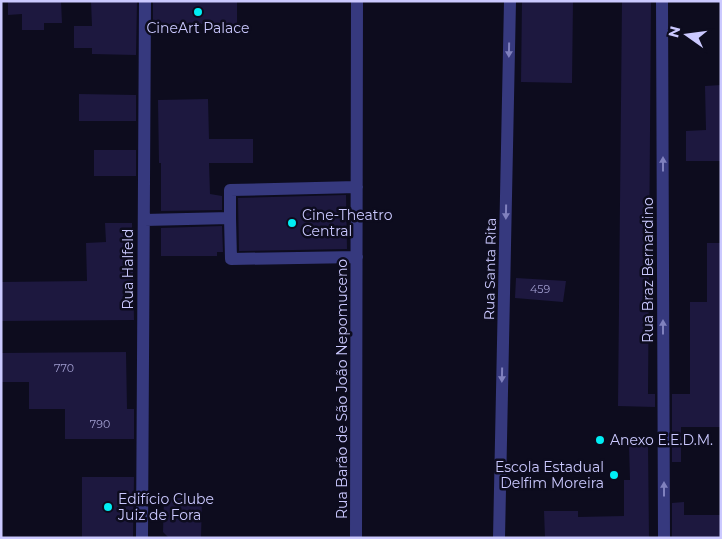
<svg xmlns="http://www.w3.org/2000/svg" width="722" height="539" font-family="Montserrat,sans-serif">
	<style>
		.building { fill: #1d183f }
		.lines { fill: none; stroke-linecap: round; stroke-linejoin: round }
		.minor { stroke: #36397e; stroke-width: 12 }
		.oneway { fill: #8081be }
		.poi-dot { fill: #00eef4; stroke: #0d0c1e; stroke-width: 2 }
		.labels { text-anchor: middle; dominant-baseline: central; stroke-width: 5; stroke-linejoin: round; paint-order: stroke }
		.number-label { font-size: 11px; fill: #a09dcf }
		.poi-label { font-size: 14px; fill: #cbc9ff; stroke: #0d0c1e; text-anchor: start }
		.street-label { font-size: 14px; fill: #cbc9ff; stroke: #0d0c1e }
	</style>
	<rect width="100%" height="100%" fill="#0d0c1e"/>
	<path class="building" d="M8,1h53l1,22h-18v7h-22v-16l-14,1z
		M91,1h46l-1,54 -44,-1v-6h-18v-22h18z
		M153,1h84v23h-84z
		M522,1h51l-1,82 -51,-1z
		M622,1h29l-3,393h7v13l-37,-1z
		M721,85v76h-35v-30l20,-1 -1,-44z
		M79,94l57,1v26h-57z
		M208,99l1,40h44v24h-44l1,31 12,2v14l-61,1v-48h-2l-1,-63z
		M94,150h42v26h-42z
		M346,195l1,54 -108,2 -1,-53z
		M105,223h27l2,97 -133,1v-39l86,-1 -1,-38 20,-1z
		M222,226l1,26h-6v4h-56v-28z
		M707,243h14v184h-40v35h-9v-68h18v-92h17z
		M516,278l50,3 -3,21 -48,-4z
		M126,352l1,57h7v30h-69v-30h-36v-27h-28v-29z
		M648,444l1,94h-104l-1,-27h34v6l46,-1v-36h6l-1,-35z
		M82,477h52l-1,61h-51z
		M164,498h38l-1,40h-32l-6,-6z
		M684,502v13h37v23h-49v-35z"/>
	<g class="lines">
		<path class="minor" d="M662,1l2,537
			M230,218v-28l127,-3
			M144,220l86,-2 1,41 126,-2
			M142,538l3,-537
			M356,538l1,-537
			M499,538l11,-537"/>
	</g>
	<defs><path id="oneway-solid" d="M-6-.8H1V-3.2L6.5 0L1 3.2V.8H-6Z" transform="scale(1.25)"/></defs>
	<g class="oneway">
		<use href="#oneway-solid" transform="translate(509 50) rotate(91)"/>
		<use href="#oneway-solid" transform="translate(663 164) rotate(-90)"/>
		<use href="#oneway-solid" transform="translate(506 212) rotate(91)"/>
		<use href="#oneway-solid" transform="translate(663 327) rotate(-90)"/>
		<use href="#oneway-solid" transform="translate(502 375) rotate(91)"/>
		<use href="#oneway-solid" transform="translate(664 489) rotate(-90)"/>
	</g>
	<g class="poi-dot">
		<circle cx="198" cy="12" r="5"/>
		<circle cx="292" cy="223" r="5"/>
		<circle cx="600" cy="440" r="5"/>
		<circle cx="614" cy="475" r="5"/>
		<circle cx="108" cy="507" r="5"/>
	</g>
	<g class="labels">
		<g class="number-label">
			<text x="540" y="289">459</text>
			<text x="64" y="368">770</text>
			<text x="100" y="424">790</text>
		</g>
		<g class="poi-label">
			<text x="198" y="28" text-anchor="middle">CineArt Palace</text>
			<text x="302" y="215">Cine-Theatro<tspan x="302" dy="16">Central</tspan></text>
			<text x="610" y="440">Anexo E.E.D.M.</text>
			<text x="604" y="467" text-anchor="end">Escola Estadual<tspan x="604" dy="16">Delfim Moreira</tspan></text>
			<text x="118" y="499">Edifício Clube<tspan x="118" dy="16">Juiz de Fora</tspan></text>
		</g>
		<g class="street-label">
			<text transform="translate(128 269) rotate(-90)">Rua Halfeld</text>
			<text transform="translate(490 269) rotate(-89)">Rua Santa Rita</text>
			<text transform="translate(648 270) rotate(-90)">Rua Braz Bernardino</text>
			<text transform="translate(342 389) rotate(-90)">Rua Barão de São João Nepomuceno</text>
		</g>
	</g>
	<rect width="722" height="539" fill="none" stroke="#cbc9ff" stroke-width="5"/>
	<g transform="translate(687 35) rotate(284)" stroke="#0d0c1e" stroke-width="4" paint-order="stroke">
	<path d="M0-4L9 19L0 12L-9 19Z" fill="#cbc9ff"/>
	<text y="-8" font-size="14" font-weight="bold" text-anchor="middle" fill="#cbc9ff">N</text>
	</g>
</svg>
